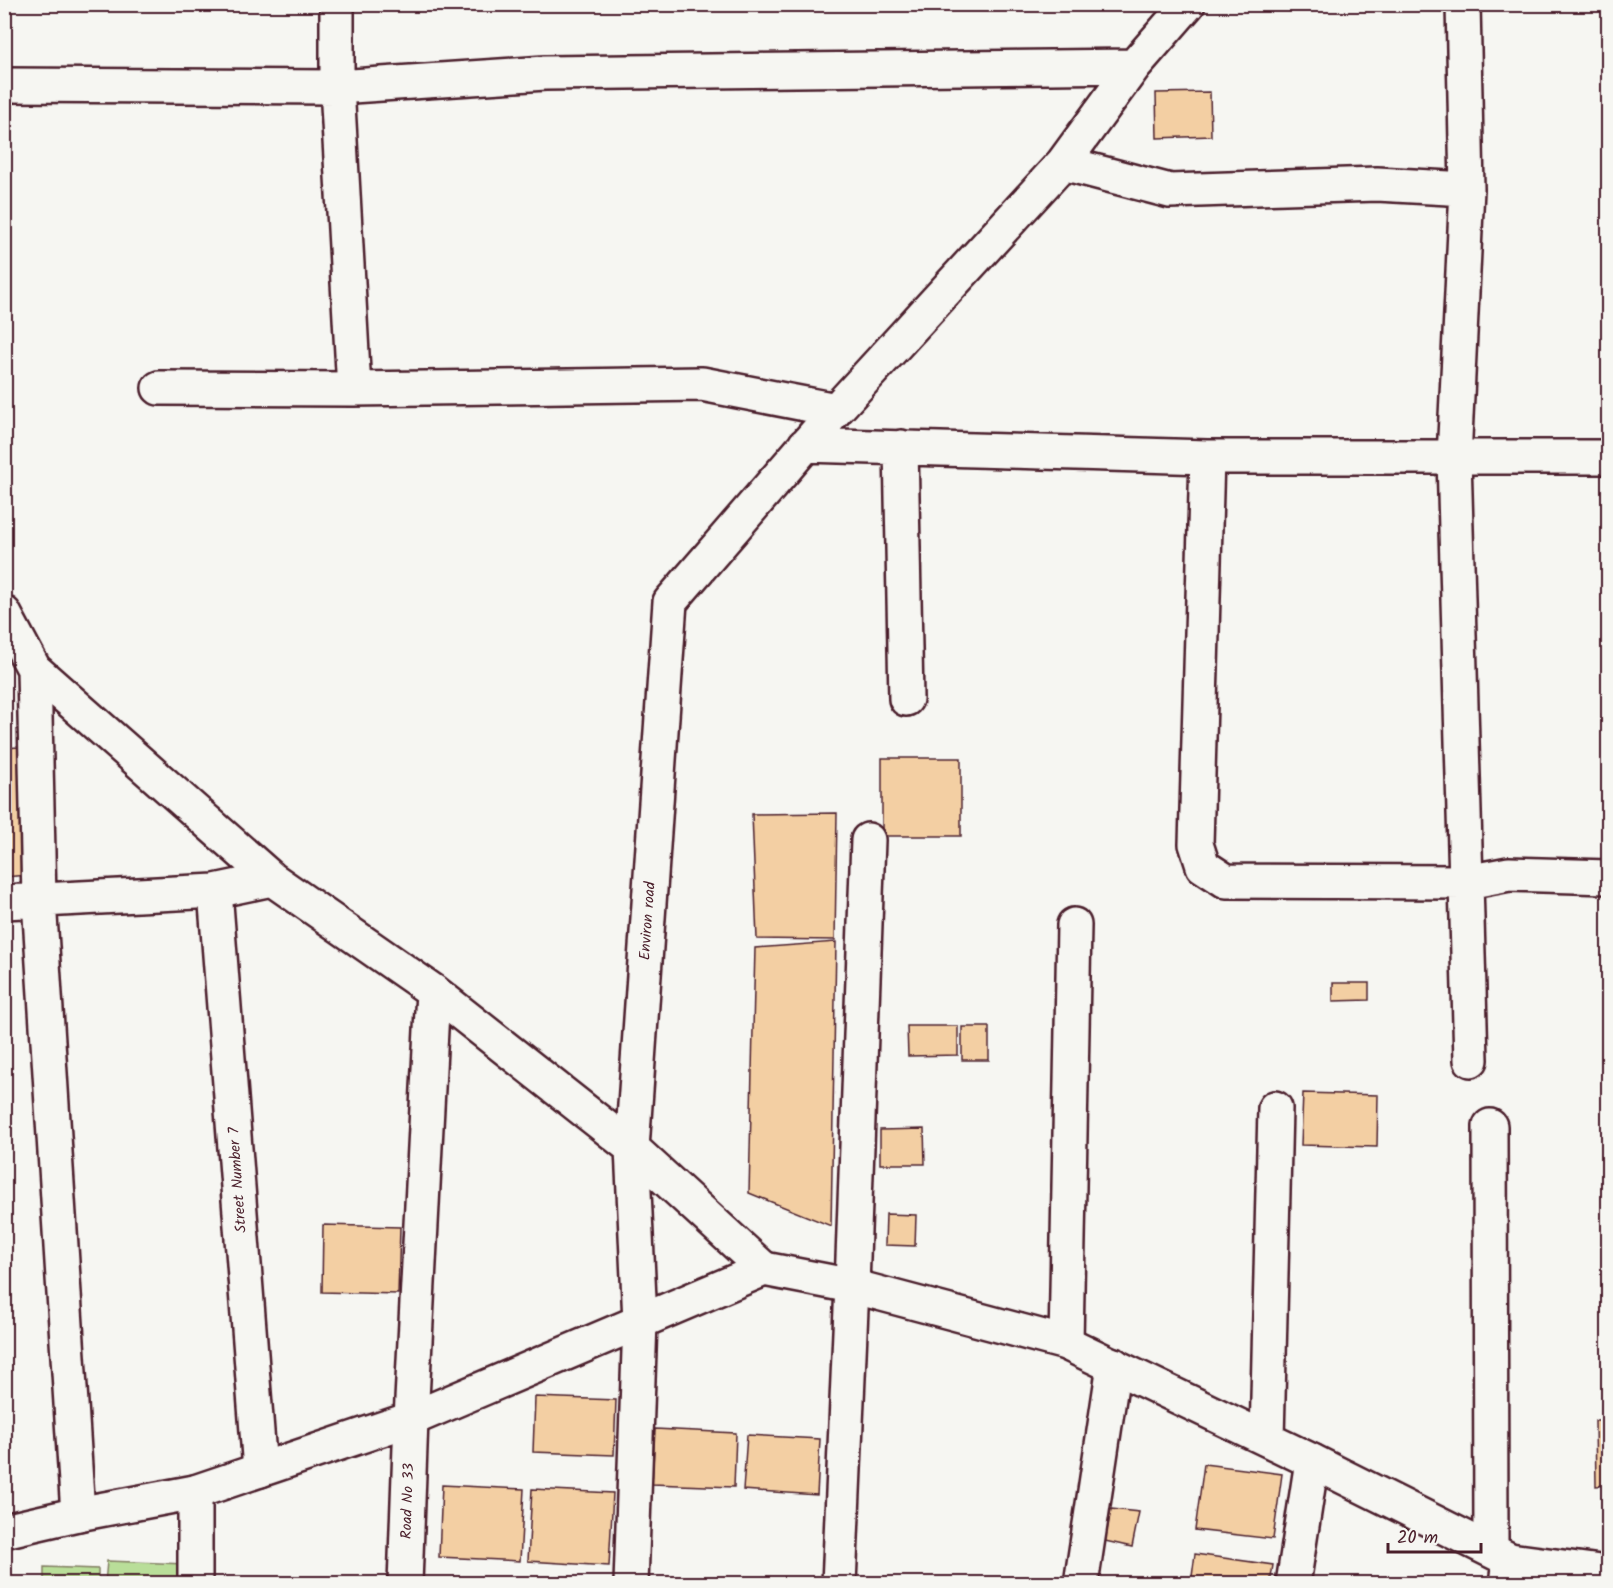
<svg xmlns="http://www.w3.org/2000/svg" width="1613" height="1588" font-family="Kalam,sans-serif">
	<style>
		.green { fill: #b9de99; stroke: #827e62; stroke-width: 1.5 }
		.building { fill: #f3cfa3; stroke: #4a1f2b; stroke-width: 1.5 }
		.lines { fill: none; stroke-linecap: round; stroke-linejoin: round }
		.street-casing { stroke: #4a1f2b; stroke-width: 38 }
		.secondary-casing { stroke: #4a1f2b; stroke-width: 38 }
		.street { stroke: #f6f6f2; stroke-width: 33 }
		.secondary { stroke: #f6f6f2; stroke-width: 33 }
		.labels { text-anchor: middle; dominant-baseline: central; stroke-width: 5; stroke-linejoin: round; paint-order: stroke }
		.street-label { font-size: 15px; fill: #4a1f2b; stroke: #f6f6f2 }
	</style>
	<rect width="100%" height="100%" fill="#f6f6f2"/>
	<filter id="ink" filterUnits="userSpaceOnUse"><feTurbulence type="fractalNoise" baseFrequency=".0167" numOctaves="2"/><feDisplacementMap in="SourceGraphic" scale="12" xChannelSelector="R" yChannelSelector="G"/><feConvolveMatrix kernelMatrix="1 2 1 2 8 2 1 2 1" color-interpolation-filters="sRGB"/></filter>
	<g filter="url(#ink)">
		<path class="green" d="M107,1561l79,3 -1,19 -80,1z
			M44,1567l54,2v14h-54z"/>
		<path class="building" d="M1210,92l1,44 -54,2 -1,-45z
			M19,747l9,128 -24,2v-129z
			M882,758h79v78h-79z
			M837,813l-2,127 -78,-1 -5,-125z
			M836,942l-5,284 -82,-33 6,-245z
			M1333,983h36v17l-36,1z
			M907,1026h51v29l-50,1z
			M962,1027h27v33h-27z
			M1303,1093l75,2 -1,52 -76,-2z
			M924,1129l1,35h-45v-34z
			M886,1214l30,1 -1,31 -30,-1z
			M323,1225l77,2 -2,67 -76,-2z
			M535,1397l81,3 -2,55 -81,-3z
			M1595,1421h13v64l-12,1z
			M655,1429l81,4 -2,54 -82,-3z
			M747,1435l73,4 -3,56 -74,-5z
			M1204,1464l78,10 -9,65 -78,-9z
			M442,1485l82,4 -4,72 -81,-4z
			M532,1489l81,4 -4,73 -81,-5z
			M1111,1509l28,3 -7,35 -27,-6z
			M1195,1554l78,11 -3,19h-79z"/>
		<g class="lines">
			<defs>
				<path id="street" d="M337,4v83l17,302
					M1463,4l4,185 -13,269 17,602
					M4,85l333,2 208,-14 589,-7
					M1063,163l107,28 207,-7 90,5
					M159,388l195,1 348,-5 134,26
					M805,445l402,12h401
					M901,447l5,252
					M1207,457l-11,387 7,22 23,15 241,1 42,-8 99,3
					M4,613l30,56 238,210 161,112 199,157 132,121
					M34,669l5,231 39,614
					M215,891l45,579
					M4,902l211,-11 57,-12
					M1490,1126l1,423
					M1066,1343l8,-418
					M1267,1439l8,-331
					M195,1584v-92
					M405,1584l6,-165 22,-428
					M631,1584l9,-263 -8,-173 38,-546 166,-192 227,-247 71,-97 54,-62
					M839,1584l13,-298 16,-446
					M1081,1584l33,-219
					M1293,1584l19,-123
					M1507,1584l3,-24"/>
				<path id="secondary" d="M4,1531l74,-17 117,-22 216,-73 353,-150 88,17 214,57 246,118 198,99 98,13"/>
			</defs>
			<use href="#street" class="street-casing"/>
			<use href="#secondary" class="secondary-casing"/>
			<use href="#street" class="street"/>
			<use href="#secondary" class="secondary"/>
		</g>
	</g>
	<g class="labels">
		<g class="street-label">
			<text transform="translate(648 921) rotate(-86)">Environ road</text>
			<text transform="translate(238 1180) rotate(-94)">Street Number 7</text>
			<text transform="translate(408 1501) rotate(-88)">Road No 33</text>
		</g>
	</g>
	<rect width="1613" height="1588" fill="none" stroke="#f6f6f2" stroke-width="24"/>
	<rect x="12" y="12" width="1589" height="1564" fill="none" stroke="#4a1f2b" stroke-width="2" filter="url(#ink)"/>
	<path d="M1388 1543v9h93v-9" fill="none" stroke="#4a1f2b" stroke-width="3"/>
	<text x="1397" y="1543" font-size="18" fill="#4a1f2b" stroke="#f6f6f2" stroke-width="4.5" paint-order="stroke">20 m</text>
</svg>
